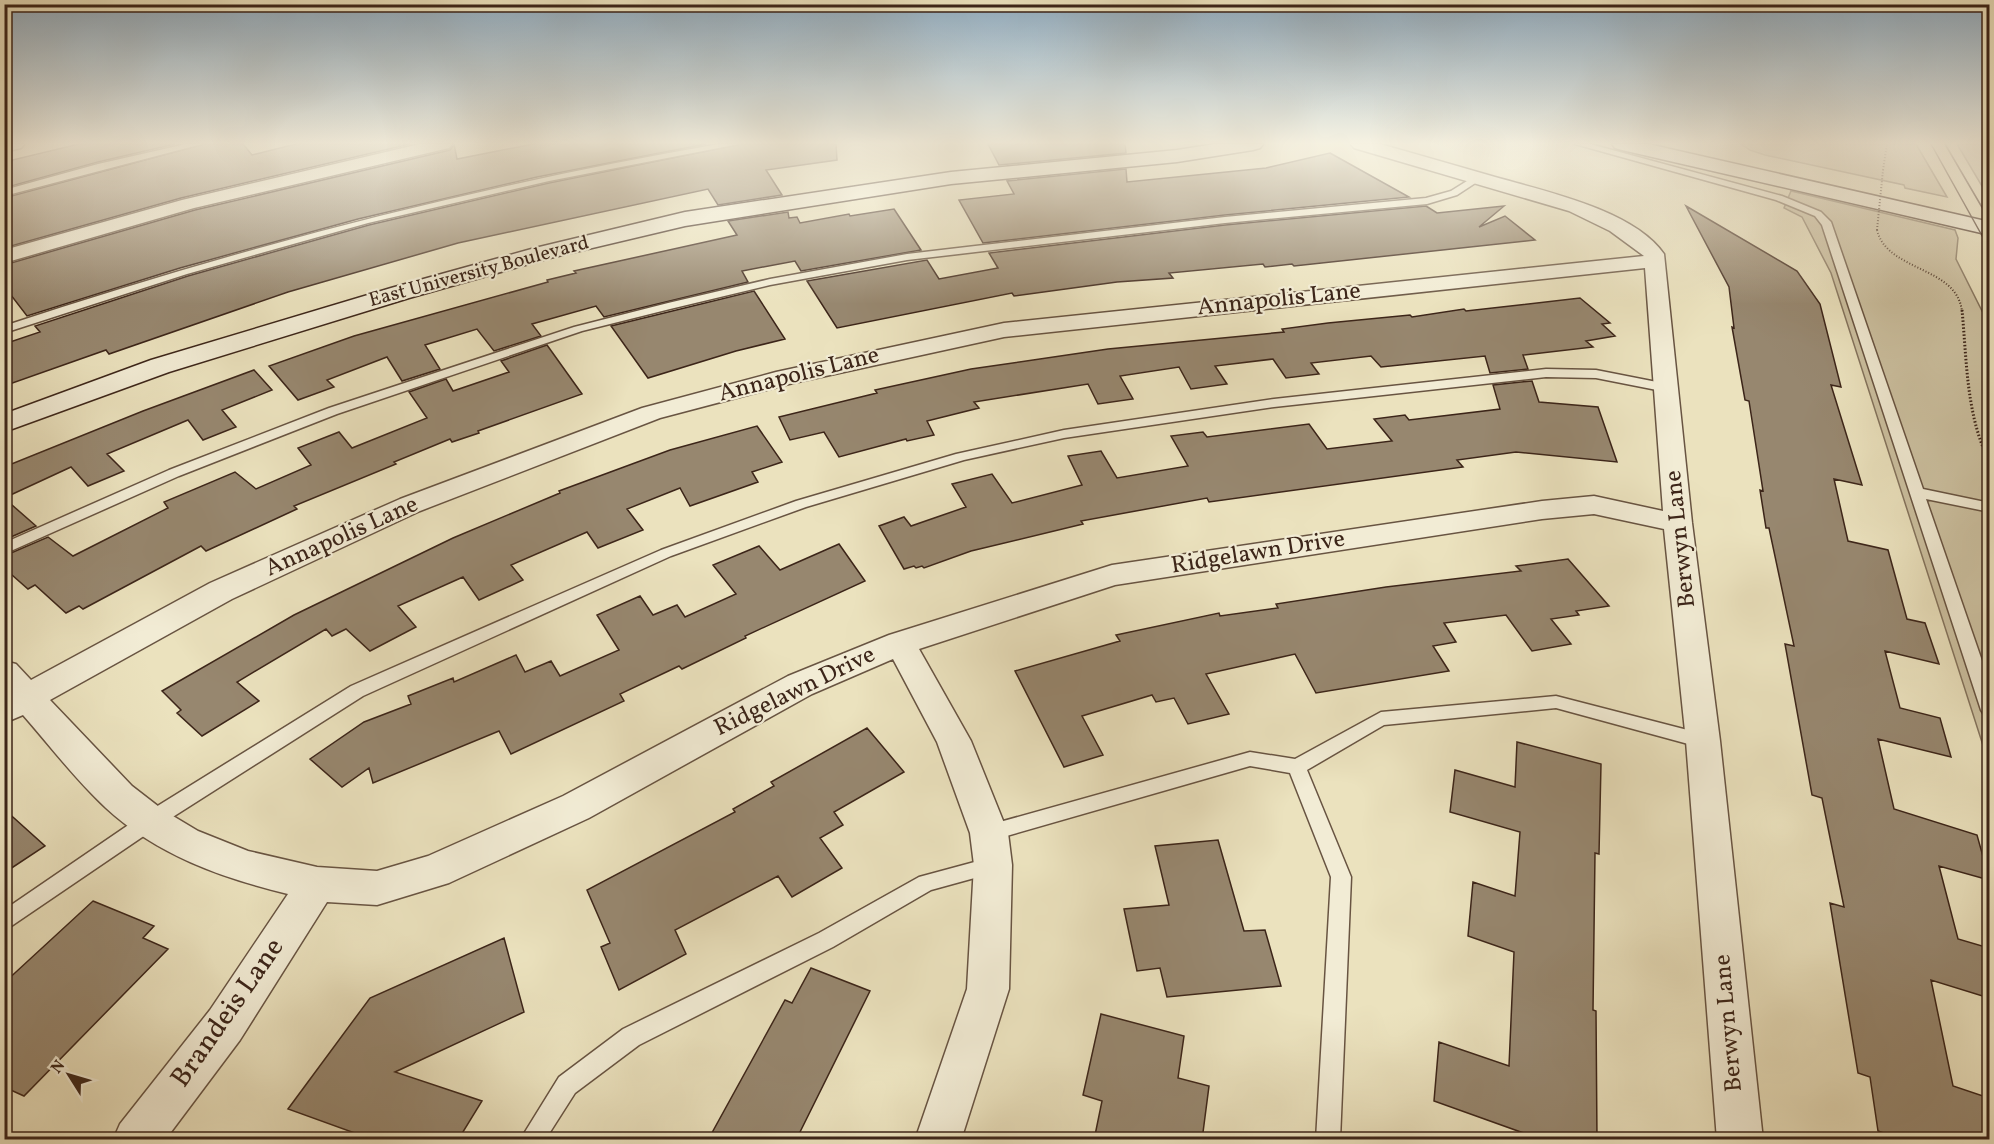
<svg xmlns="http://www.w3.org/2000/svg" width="1994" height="1144" font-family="Vollkorn,serif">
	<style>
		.green { fill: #cdc2a2; stroke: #84745e; stroke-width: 1.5 }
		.building { fill: #97876f; stroke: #3c2519; stroke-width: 1.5 }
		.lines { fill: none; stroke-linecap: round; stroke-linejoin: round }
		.lane-casing { stroke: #685442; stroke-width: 3 }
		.street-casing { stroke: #685442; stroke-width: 3 }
		.secondary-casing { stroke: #3c2519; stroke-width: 3 }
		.path-far1 { stroke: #3c2519; stroke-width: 2; stroke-dasharray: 1 2; stroke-linecap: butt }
		.path { stroke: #3c2519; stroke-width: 3; stroke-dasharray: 1.5 2; stroke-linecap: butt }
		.lane { fill: #f2ecd5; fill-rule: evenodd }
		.street { fill: #f2ecd5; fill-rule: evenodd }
		.secondary { fill: #f2ecd5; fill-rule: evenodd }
		.tram { stroke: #3c2519; stroke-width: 1.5 }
		.path-bridge { stroke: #3c2519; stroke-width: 2; stroke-dasharray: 1 2; stroke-linecap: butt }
		.labels { text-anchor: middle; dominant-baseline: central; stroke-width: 4.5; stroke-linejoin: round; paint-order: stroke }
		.far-street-label { font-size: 20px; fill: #3c2519; stroke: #f2ecd5 }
		.street-label { font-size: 24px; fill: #3c2519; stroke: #f2ecd5 }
		.near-street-label { font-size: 28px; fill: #3c2519; stroke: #f2ecd5 }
	</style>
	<rect width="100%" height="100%" fill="#ebe2be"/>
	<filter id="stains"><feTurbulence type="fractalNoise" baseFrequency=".00333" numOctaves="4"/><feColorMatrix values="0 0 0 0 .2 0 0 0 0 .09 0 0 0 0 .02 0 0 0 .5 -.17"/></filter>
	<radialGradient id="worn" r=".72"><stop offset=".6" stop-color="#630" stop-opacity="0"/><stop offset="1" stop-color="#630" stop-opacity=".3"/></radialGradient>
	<path class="green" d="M1741,144h175l31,53 -42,-9 -1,-3 -139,-30 -15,-5z
		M1957,144h32v54z
		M1791,191l164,39 3,8 -2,21 33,66v439l-158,-491 -29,-56 -18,-9z"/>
	<path class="building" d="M79,144h96l-77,18 -94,26v-26z
		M204,144h39l9,11 44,-11h114l-229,54 -177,50v-50z
		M454,144l3,15 76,-15h173l-169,33 -179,42 -178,49 -153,48 -23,-30v-21l191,-55 255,-60z
		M741,144h95l1,16 -71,10 16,25 -64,10 -10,-16 -250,54 -170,49 -179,62 -3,-4 -102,36v-42l36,-12 -5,-6 153,-50 181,-51 180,-42z
		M988,144h137l1,9 -127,12z
		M1330,153l79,44 -184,18 -242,28 -24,-43 55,-6 -7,-13 119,-12 1,13 139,-14z
		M1426,206l11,7 67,-7 -25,21 26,-11 30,24 -241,26 -2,-2 -27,3 -2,-3 -94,9 4,5 -56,4 -103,14 -2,-3 -175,35 -30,-47 120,-21 12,19 59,-11 -9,-15 236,-28z
		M1686,206l111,65 23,33 21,83 -10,-2 31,100 -28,-6 14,62 40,9 19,69 18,4 14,41 -54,-13 15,57 40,10 11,39 -73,-18 16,70 83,26 12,43v2l-50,-14 19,73 31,9v50l-58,-18 22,106 36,12v42h-86l-25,-9 -8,-54 -12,-4 -28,-170 14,4 -22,-109 -10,-3 -27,-151 9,2 -25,-118h-3l-6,-38 3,1 -14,-90 -4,-1 -13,-73 2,1 -5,-41z
		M894,209l27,41 -120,21 -6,-10 -53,10 6,11 -144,35 -8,-11 -64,18 9,12 -47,15 -17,-22 -52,16 15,24 -38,12 -15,-24 -60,23 7,7 -36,13 -29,-34 85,-30 194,-54 -1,-2 29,-7 -2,-2 163,-36 -9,-14 60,-9 1,6 8,-1 3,6 49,-9 1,2z
		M754,291l31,48 -49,12 -88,27 -37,-52z
		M1580,298l30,25 -8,1 13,12 -29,5 7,6 -70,8 5,14 -38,4 -5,-17 -104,11 -10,-11 -60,7 8,11 -33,4 -13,-19 -58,7 12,18 -36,5 -12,-22 -59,9 13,23 -35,5 -10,-20 -114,18 5,6 -52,13 7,14 -27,6 -1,-2 -67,18 -15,-25 -34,8 -11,-23 98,-24 -2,-3 96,-21 137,-20 176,-17 -2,-3 46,-6 82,-8 2,2 52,-8 2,2z
		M547,345l35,49 -104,37 1,2 -27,9 -2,-3 -56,23 2,2 -102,42 3,3 -91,42 -5,-5 -118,63 -4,-3 -13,7 -31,-28 -7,4 -24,-21v-12l44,-19 25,19 95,-48 -4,-6 71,-30 21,17 55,-24 -13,-17 41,-16 13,16 75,-30 -18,-26 37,-13 7,12 56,-19 -8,-11z
		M254,370l18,20 -50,20 14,17 -33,13 -15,-20 -81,34 17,17 -36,15 -17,-19 -67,31v-31l139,-56z
		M1532,381l7,21 59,5 19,55 -101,-10 -59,8 6,7 -254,35 -2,-4 -126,23 2,3 -112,27 -47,17 -2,-2 -6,2 -2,-2 -10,3 -25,-43 25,-9 7,9 55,-19 -14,-23 40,-10 20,29 70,-18 -14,-29 33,-5 16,27 71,-12 -17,-30 32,-4 4,5 102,-13 18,25 65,-8 -18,-22 31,-4 4,5 91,-11 -7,-24z
		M757,426l25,36 -30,10 6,10 -68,24 -10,-18 -53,21 16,21 -45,18 -11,-16 -76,33 12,15 -44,20 -16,-23 -65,29 18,21 -46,24 -24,-22 -14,7 -6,-7 -89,53 22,19 -57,35 -25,-23 4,-3 -19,-19 132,-76 159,-77 107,-45 -1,-2 111,-41z
		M4,498l32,28 -32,14z
		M839,544l26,37 -120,55 1,2 -64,31 -3,-3 -59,28 4,7 -113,53 -12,-23 -126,52 -4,-15 -27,19 -32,-28 54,-37 47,-18 -3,-8 45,-18 1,4 62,-27 9,17 26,-11 9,15 59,-26 -22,-35 43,-19 13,19 24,-10 8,12 51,-23 -23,-29 46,-19 21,24z
		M1568,559l41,47 -33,5 3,4 -28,4 20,25 -39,7 -26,-36 -62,8 12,19 -23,4 16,25 -133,22 -21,-39 -89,20 23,40 -41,10 -14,-26 -18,4 -4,-7 -70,21 21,39 -39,12 -49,-96 105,-30 -4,-6 103,-22 1,3 58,-8 -2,-4 110,-17 135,-16 -5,-5z
		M867,728l37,44 -70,40 9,13 -23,13 22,30 -50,29 -14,-21 -103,54 11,24 -67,36 -18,-43 9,-4 -23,-53 148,-78 -2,-3 41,-23 -3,-4z
		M1517,742l84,22 -2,90 -4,-1 -2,157 3,1 1,129h-54l-109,-39 5,-59 70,24 5,-114 -46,-16 5,-54 42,14 5,-64 -70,-20 5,-42 60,17z
		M4,809l41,37 -41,27z
		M1218,840l26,91 21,-1 16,56 -114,11 -7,-29 -23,3 -13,-62 45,-4 -14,-59z
		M93,901l61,25 -11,12 25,11 -144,147 -20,-9v-104z
		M504,938l20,74 -129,60 87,29 -24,39h-84l-86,-31 82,-111z
		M811,968l59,23 -74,149h-88l77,-140 7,3z
		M1101,1014l83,22 -6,42 31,8 -7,54h-108l8,-39 -19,-6z"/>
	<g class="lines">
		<defs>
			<path id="lane" d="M186,144h16l-198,52v-6l94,-26z
				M719,144h20l-190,37 -181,42 -181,51 -183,59v-7c235,-78 472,-140 715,-182z
				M1575,144h15l192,52 39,16 10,10 92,267 67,14v9l-64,-13 64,185v32l-6,-1 -3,-5 -159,-485 -7,-9 -39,-16z
				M1475,176l8,2 -26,17 -30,9 -202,19 -318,37 -137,25 -100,24 -88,22 -245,83 -158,62 -175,78v-11l165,-73 160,-62 245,-81 94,-24 102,-24 137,-25 318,-37 201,-19 25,-7z
				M1546,369l50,1 71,14 6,4 -6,4 -71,-14 -50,-1 -272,30 -210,31 -100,22 -158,47 -135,49 -308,140 -206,131 -153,104v-21l139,-95 208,-129 310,-136 135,-49 160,-47 108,-24 210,-31z
				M1556,696l147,38 6,2 3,5 -3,5 -6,2 -147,-40 -172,17 -77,45 44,107 -11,263h-24l15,-263 -41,-104 -40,-7 -261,75 -7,-2 -2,-6 2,-6 7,-2 261,-73 45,7 86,-47z
				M993,857l7,2 3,6 -3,6 -69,19 -98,57 -194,98 -64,48 -30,47h-25l39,-63 64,-48 196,-96 100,-56z"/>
			<path id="street" d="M4,144h20l-3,4 -17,4z
				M420,144h32l-3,4 -255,60 -190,55v-13l178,-50z
				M1351,144h29c39,11 77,22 115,33 49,14 139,33 169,77l28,269 28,218 43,399h-46l-31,-399 -22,-212 -70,-15 -52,5 -427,66 -196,64 52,92 37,92 4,32 -3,124 -48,151h-46l52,-151 7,-124 -4,-32 -33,-91 -44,-83 -81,35 -223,124 -140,65 -72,22 -50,-3 -87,138 -75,100h-52l7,-16 90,-114 78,-116c-66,-16 -131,-39 -182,-86 -30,-28 -56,-62 -83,-93l-19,8v-62l12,3 15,16 179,-97 190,-84 242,-91 134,-36 228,-49 640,-67 -34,-25 -41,-20 -215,-63zM1645,268l18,243 -69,-15 -52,5 -430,64 -223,70 -101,41 -225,120 -135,60 -51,15 -60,-4 -69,-16 -50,-20 -35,-21 -31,-24 -82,-86 182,-101 188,-88 240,-93 129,-34 215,-47z"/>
			<path id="secondary" d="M1215,144h48l-3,4 -7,2 -76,12 -226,22 -266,42 -135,32 -141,40 -240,74 -165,60v-18l147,-54 240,-72 144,-40 150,-36 266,-40 226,-22z
				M1612,144h36l342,78v13l-368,-85 -7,-2z"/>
		</defs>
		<use href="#lane" class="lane-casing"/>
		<use href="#street" class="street-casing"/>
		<use href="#secondary" class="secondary-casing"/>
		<path class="path-far1" d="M1883,170l4,-26
			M1877,230c10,42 81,36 85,82"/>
		<path class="path" d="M1962,310c5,52 4,106 28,153"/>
		<use href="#lane" class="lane"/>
		<use href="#street" class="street"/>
		<use href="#secondary" class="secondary"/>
		<path class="tram" d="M1931,144l59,106
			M1945,144l45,77"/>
		<path class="path-bridge" d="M1877,230l6,-60"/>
	</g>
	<linearGradient id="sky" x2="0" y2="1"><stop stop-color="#91adc1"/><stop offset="0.47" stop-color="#f6f2e2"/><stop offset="1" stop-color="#f6f2e2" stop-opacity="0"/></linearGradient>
	<rect width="1994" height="304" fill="url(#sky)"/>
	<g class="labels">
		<g class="far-street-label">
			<text transform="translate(479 272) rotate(-15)">East University Boulevard</text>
		</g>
		<g class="street-label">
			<text transform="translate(1279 300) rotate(-6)">Annapolis Lane</text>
			<text transform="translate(799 375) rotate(-14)">Annapolis Lane</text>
			<text transform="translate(342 537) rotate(-24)">Annapolis Lane</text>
			<text transform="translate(1681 539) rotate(-96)">Berwyn Lane</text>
			<text transform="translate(1258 553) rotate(-9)">Ridgelawn Drive</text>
			<text transform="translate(795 692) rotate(-26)">Ridgelawn Drive</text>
			<text transform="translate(1729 1023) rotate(-95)">Berwyn Lane</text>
		</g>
		<g class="near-street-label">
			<text transform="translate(228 1013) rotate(-55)">Brandeis Lane</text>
		</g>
	</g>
	<rect width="1994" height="1144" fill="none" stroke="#ebe2be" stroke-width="24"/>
	<rect x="6" y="6" width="1982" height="1132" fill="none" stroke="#3c2519" stroke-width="3"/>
	<rect x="12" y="12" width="1970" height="1120" fill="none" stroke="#3c2519" stroke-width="1.5"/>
	<g transform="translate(69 1075) rotate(307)" stroke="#f2ecd5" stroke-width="4.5" paint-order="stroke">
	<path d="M0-4.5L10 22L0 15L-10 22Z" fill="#3c2519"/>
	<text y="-9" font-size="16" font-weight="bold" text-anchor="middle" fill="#3c2519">N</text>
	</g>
	<rect width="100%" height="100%" filter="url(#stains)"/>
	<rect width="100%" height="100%" fill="url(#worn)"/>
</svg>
